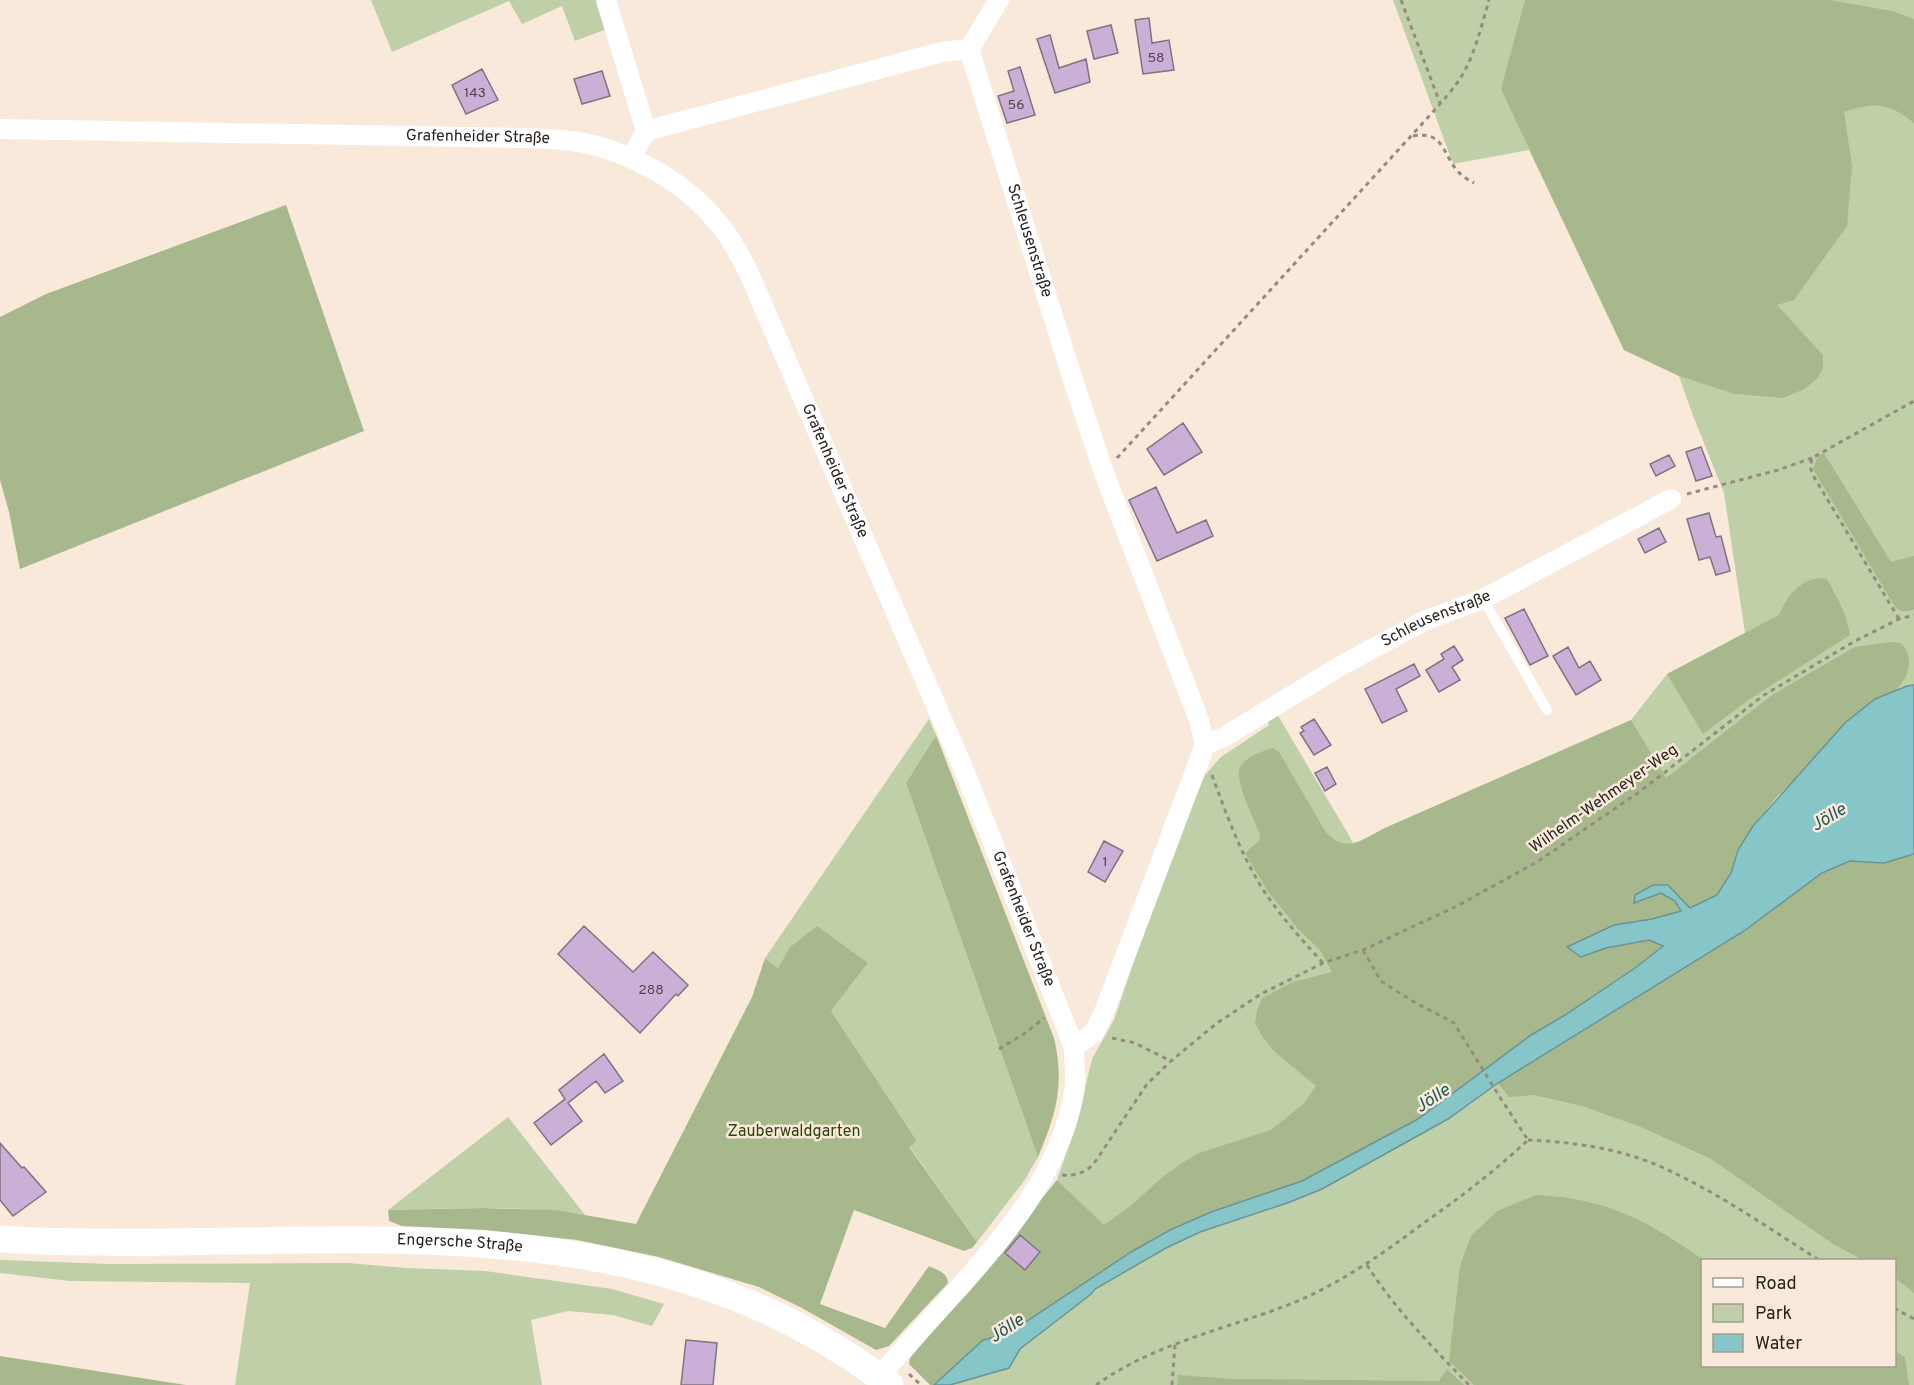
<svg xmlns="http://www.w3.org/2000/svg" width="1914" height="1385" font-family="Overpass,sans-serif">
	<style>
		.green { fill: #bfcfa8; fill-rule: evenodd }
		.forest { fill: #a7b98c }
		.water { fill: #86c5c8; stroke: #6a9495; stroke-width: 1.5 }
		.building { fill: #ccafd7; stroke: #7e7382; stroke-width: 1.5 }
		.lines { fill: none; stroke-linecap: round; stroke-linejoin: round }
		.path { stroke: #968b81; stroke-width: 3; stroke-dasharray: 4.5 4.5; stroke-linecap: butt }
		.lane { stroke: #fff; stroke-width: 10 }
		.street { stroke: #fff; stroke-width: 20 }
		.secondary { stroke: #fff; stroke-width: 27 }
		.labels { text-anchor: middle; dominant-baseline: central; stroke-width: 5; stroke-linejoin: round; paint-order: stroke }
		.number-label { font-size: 14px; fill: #52464c }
		.street-label { font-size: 16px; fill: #29231e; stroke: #f8e9da }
		.park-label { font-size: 16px; fill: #31410f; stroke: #f8e9da }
		.water-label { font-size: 18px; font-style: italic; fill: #205759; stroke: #f8e9da }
	</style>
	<rect width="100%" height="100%" fill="#f8e9da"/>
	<path class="green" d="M371,0h227l9,29 -32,12 -13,-35 -40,18 -13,-23 -117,51z
		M1393,0h521v685l-18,6 -765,561 -74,-72 20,-58 15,-63 22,-39 51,-150 40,-95 16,-18 48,-32 -2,-5 10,-6 77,130 31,-16 246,-108 36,-46 78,-41 -21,-140 -32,-80 -13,-37 -55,-26 -95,-200 -76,14z
		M929,719l7,16 -30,48 132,374 -14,24 -47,61 -68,-96 8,-5 -86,-130 37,-48 -79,-15 -11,20 -13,-10z
		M1914,854v531h-964l59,-17 11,-19 70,-54 5,-6 71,-41 34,-16 90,-30 32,-13 126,-70 50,-36 246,-152 78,-58 28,-12 60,-5zM1702,1260h192v106h-192z
		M508,1117l77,98c-65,-11 -132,-6 -197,-5z
		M0,1260l109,4 239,-1 58,5 79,3 127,18 52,15 -12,22 -39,-11 -45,-4 -37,9 11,65h-307l15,-102 -180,-2 -70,-8z"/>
	<path class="forest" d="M1525,0h305l62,11 22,8v104c-26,-21 -40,-21 -70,-11l8,54 -5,60 -53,74 -17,5 46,50v13l-6,11 -13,10 -21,9 -48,-4 -56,-18 -55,-26 -123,-261z
		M286,205l78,226 -344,138 -11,-57 -9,-32v-163l46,-23z
		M1824,453l67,109 23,-6v53c-8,3 -12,4 -19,-2l-82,-138 5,-13z
		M1818,578l9,1c10,18 20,35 23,56l-103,66 -44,33 -36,-60 112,-59c8,-18 18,-33 39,-37z
		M1891,642l10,1c13,15 9,32 -4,46 -5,5 -15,8 -22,10l-99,99 -23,28 -15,24 -7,23 -14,22 -27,13 -22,-23 -7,8 14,8 6,10 -114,36 14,10 25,-9 43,-8 14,6 -28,22 -70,47 -34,20 -113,84 -116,62 -91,31 -41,18 -39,22 -122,81 -26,7 -49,45h-4l-21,-21 1,-6 147,-178 47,45 29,-21 28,-26 24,-17 14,-8 72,-23 33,-27 12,-17 -42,-35 -12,-15 -7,-13 2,-13 5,-12 31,-16 39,-10 -12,-22 -22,-21 -31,-39 -22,-37 14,-12 1,-7c-6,-14 -23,-49 -21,-63 2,-13 24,-20 34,-23l6,4 46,79c21,24 37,9 60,-3l246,-108 35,58 106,-83 83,-48z
		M936,735l118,303c11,47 2,76 -16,119l-132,-374z
		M1914,854v439l-19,-15 -1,-18h-31l-30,-16 -122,-85 -70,-32 -59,-21 -48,-11 -25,2 -11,-14 246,-152 78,-58 28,-12 34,2z
		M817,926l51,37 -37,48 86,130 -8,6 68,95 -5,6 -8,3 -110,-41 -34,94 65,24 44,-62c8,4 19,7 19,17l-59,63 -13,4 -74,-42 -43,-21 -100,-30 -82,-17 -91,-10 -84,-4 -13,-5 -1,-11 94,-2 74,2 80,14 116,-227 13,-39 13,10 11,-20z
		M1536,1195c71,3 111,26 168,65h-2v106h192l1,-15 10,6 4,28h-435l-25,-24 11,-95 11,-30 26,-25z
		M0,1356l186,29h-186z
		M1447,1369l17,16h-287l1,-10 56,4 205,2z"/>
	<path class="water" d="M1914,685v169l-30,9 -34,-2 -28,12 -78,58 -246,152 -50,36 -126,70 -32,13 -90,30 -34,16 -71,41 -5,6 -70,54 -11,19 -59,17h-16l49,-45 26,-7 122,-81 39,-22 41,-18 91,-31 116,-62 113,-84 34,-20 70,-47 28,-22 -14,-6 -43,8 -25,9 -14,-10 47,-22 38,-6 29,-8 -6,-10 -14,-8 -27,10 1,-8 18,-10h15l22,23 27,-13 14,-22 7,-23 15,-24 92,-103 30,-24 32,-13z"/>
	<path class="building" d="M1149,18l3,25 17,-3 5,30 -31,4 -8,-54z
		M1111,25l7,28 -24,6 -7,-28z
		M1050,35l9,33 27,-9 4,23 -35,11 -18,-54z
		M1020,67l15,48 -28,8 -9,-27 16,-5 -6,-20z
		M482,69l16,31 -32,14 -14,-29z
		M602,71l8,25 -28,8 -8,-25z
		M1183,423l19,29 -38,23 -17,-26z
		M1701,447l11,29 -16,5 -10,-29z
		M1669,455l6,11 -19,10 -6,-12z
		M1156,487l21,46 29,-13 7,16 -56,25 -28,-61z
		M1709,513l7,24 5,-1 9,35 -14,4 -6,-18 -11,3 -12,-41z
		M1659,528l7,14 -21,11 -7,-14z
		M1524,609l24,47 -18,9 -25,-47z
		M1454,646l9,14 -11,7 8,13 -21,12 -13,-22 18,-11 -3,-5z
		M1568,647l11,21 11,-7 11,19 -25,15 -23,-39z
		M1414,664l6,12 -24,13 11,22 -25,12 -17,-34z
		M1314,719l17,26 -17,10 -14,-22 4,-2 -3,-4z
		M1327,767l9,17 -11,7 -10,-18z
		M1104,841l19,10 -18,31 -17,-10z
		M584,926l49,46 20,-20 35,33 -10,11 -2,-2 -36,39 -82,-79z
		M604,1054l19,27 -18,12 -9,-12 -28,22 14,18 -31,24 -17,-22 31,-24 -6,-9z
		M0,1143l22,25 2,-1 22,25 -33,24 -13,-16z
		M1020,1235l20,17 -15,18 -20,-17z
		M686,1340l31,3 -4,42h-32z"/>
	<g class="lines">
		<path class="path" d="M1401,0l39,103
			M1413,136c29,-5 29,14 42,32 5,7 12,11 19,15
			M1117,458l315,-345c11,-13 24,-26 32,-41 12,-22 18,-48 25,-72
			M1687,494l91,-24 34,-12
			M1899,619l-85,-142 -4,-10 2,-9 102,-57
			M1212,775c15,41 30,83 54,119 17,25 37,47 57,69
			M1363,950l18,31 33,21 40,21 47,76 27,41
			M1112,1038l23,5 36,18
			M999,1049l25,-15 20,-16
			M1528,1140c47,2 95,9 138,29 54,25 104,60 153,91
			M1062,1175c14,1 21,-2 31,-10l54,-81 24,-23 46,-38 44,-29 62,-31 40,-13 92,-43 82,-45 105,-72 122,-95 91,-54 44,-22 15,-4
			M1367,1265c27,43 67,84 102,120
			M1894,1308l20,11
			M909,1374l12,11
			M1096,1385c59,-42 131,-56 197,-82 48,-20 91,-50 132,-81 36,-25 71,-52 103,-82
			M1172,1385l3,-41"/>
		<path class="lane" d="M1483,599l64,111"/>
		<g class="street">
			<path d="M606,0l40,131 -15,27"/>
			<path id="s1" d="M969,49l104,331 31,93 95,247 6,25 -101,267 -10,21 -20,14"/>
			<path d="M969,49l30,-49"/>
			<path id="s2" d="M0,129l523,9c19,1 37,1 56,4 47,8 103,38 134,75 15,16 25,35 35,54l216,499 110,277c0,15 3,32 0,46 -14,78 -65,138 -115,195 -27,29 -53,59 -80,88"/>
			<path d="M646,131l296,-79 27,-3"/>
			<path id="s3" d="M1205,745l19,-8 118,-72 82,-44 59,-22 188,-100"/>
		</g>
		<path class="secondary" id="s4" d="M0,1239c307,19 624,-58 890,146"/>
	</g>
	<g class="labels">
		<g class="number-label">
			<text x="1156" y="58">58</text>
			<text x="475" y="93">143</text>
			<text x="1016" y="105">56</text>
			<text x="1105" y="862">1</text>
			<text x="651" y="990">288</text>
		</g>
		<g class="street-label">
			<text stroke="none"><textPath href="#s2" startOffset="478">Grafenheider Straße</textPath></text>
			<text stroke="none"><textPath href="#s1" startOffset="201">Schleusenstraße</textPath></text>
			<text stroke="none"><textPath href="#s2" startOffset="1018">Grafenheider Straße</textPath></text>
			<text stroke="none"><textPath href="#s3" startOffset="264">Schleusenstraße</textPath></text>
			<text transform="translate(1604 799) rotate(-35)">Wilhelm-Wehmeyer-Weg</text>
			<text stroke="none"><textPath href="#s2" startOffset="1504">Grafenheider Straße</textPath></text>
			<text stroke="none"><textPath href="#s4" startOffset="460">Engersche Straße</textPath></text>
		</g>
		<g class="park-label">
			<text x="794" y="1132">Zauberwaldgarten</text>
		</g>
		<g class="water-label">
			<text transform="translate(1829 818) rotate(-31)">Jölle</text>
			<text transform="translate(1433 1099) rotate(-33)">Jölle</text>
			<text transform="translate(1007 1329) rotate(-33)">Jölle</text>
		</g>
	</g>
	<rect x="1701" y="1259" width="195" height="108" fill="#f8e9da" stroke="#a59a8f" stroke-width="1.5"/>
	<rect x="1713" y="1278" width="30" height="9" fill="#ffffff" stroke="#a59a8f" stroke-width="1.5"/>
	<text x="1755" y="1289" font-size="18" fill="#29231e">Road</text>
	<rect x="1713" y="1304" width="30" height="18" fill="#bfcfa8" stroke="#a59a8f" stroke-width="1.5"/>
	<text x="1755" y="1319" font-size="18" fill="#29231e">Park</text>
	<rect x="1713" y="1334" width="30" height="18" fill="#86c5c8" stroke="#a59a8f" stroke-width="1.5"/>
	<text x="1755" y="1349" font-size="18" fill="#29231e">Water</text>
</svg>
